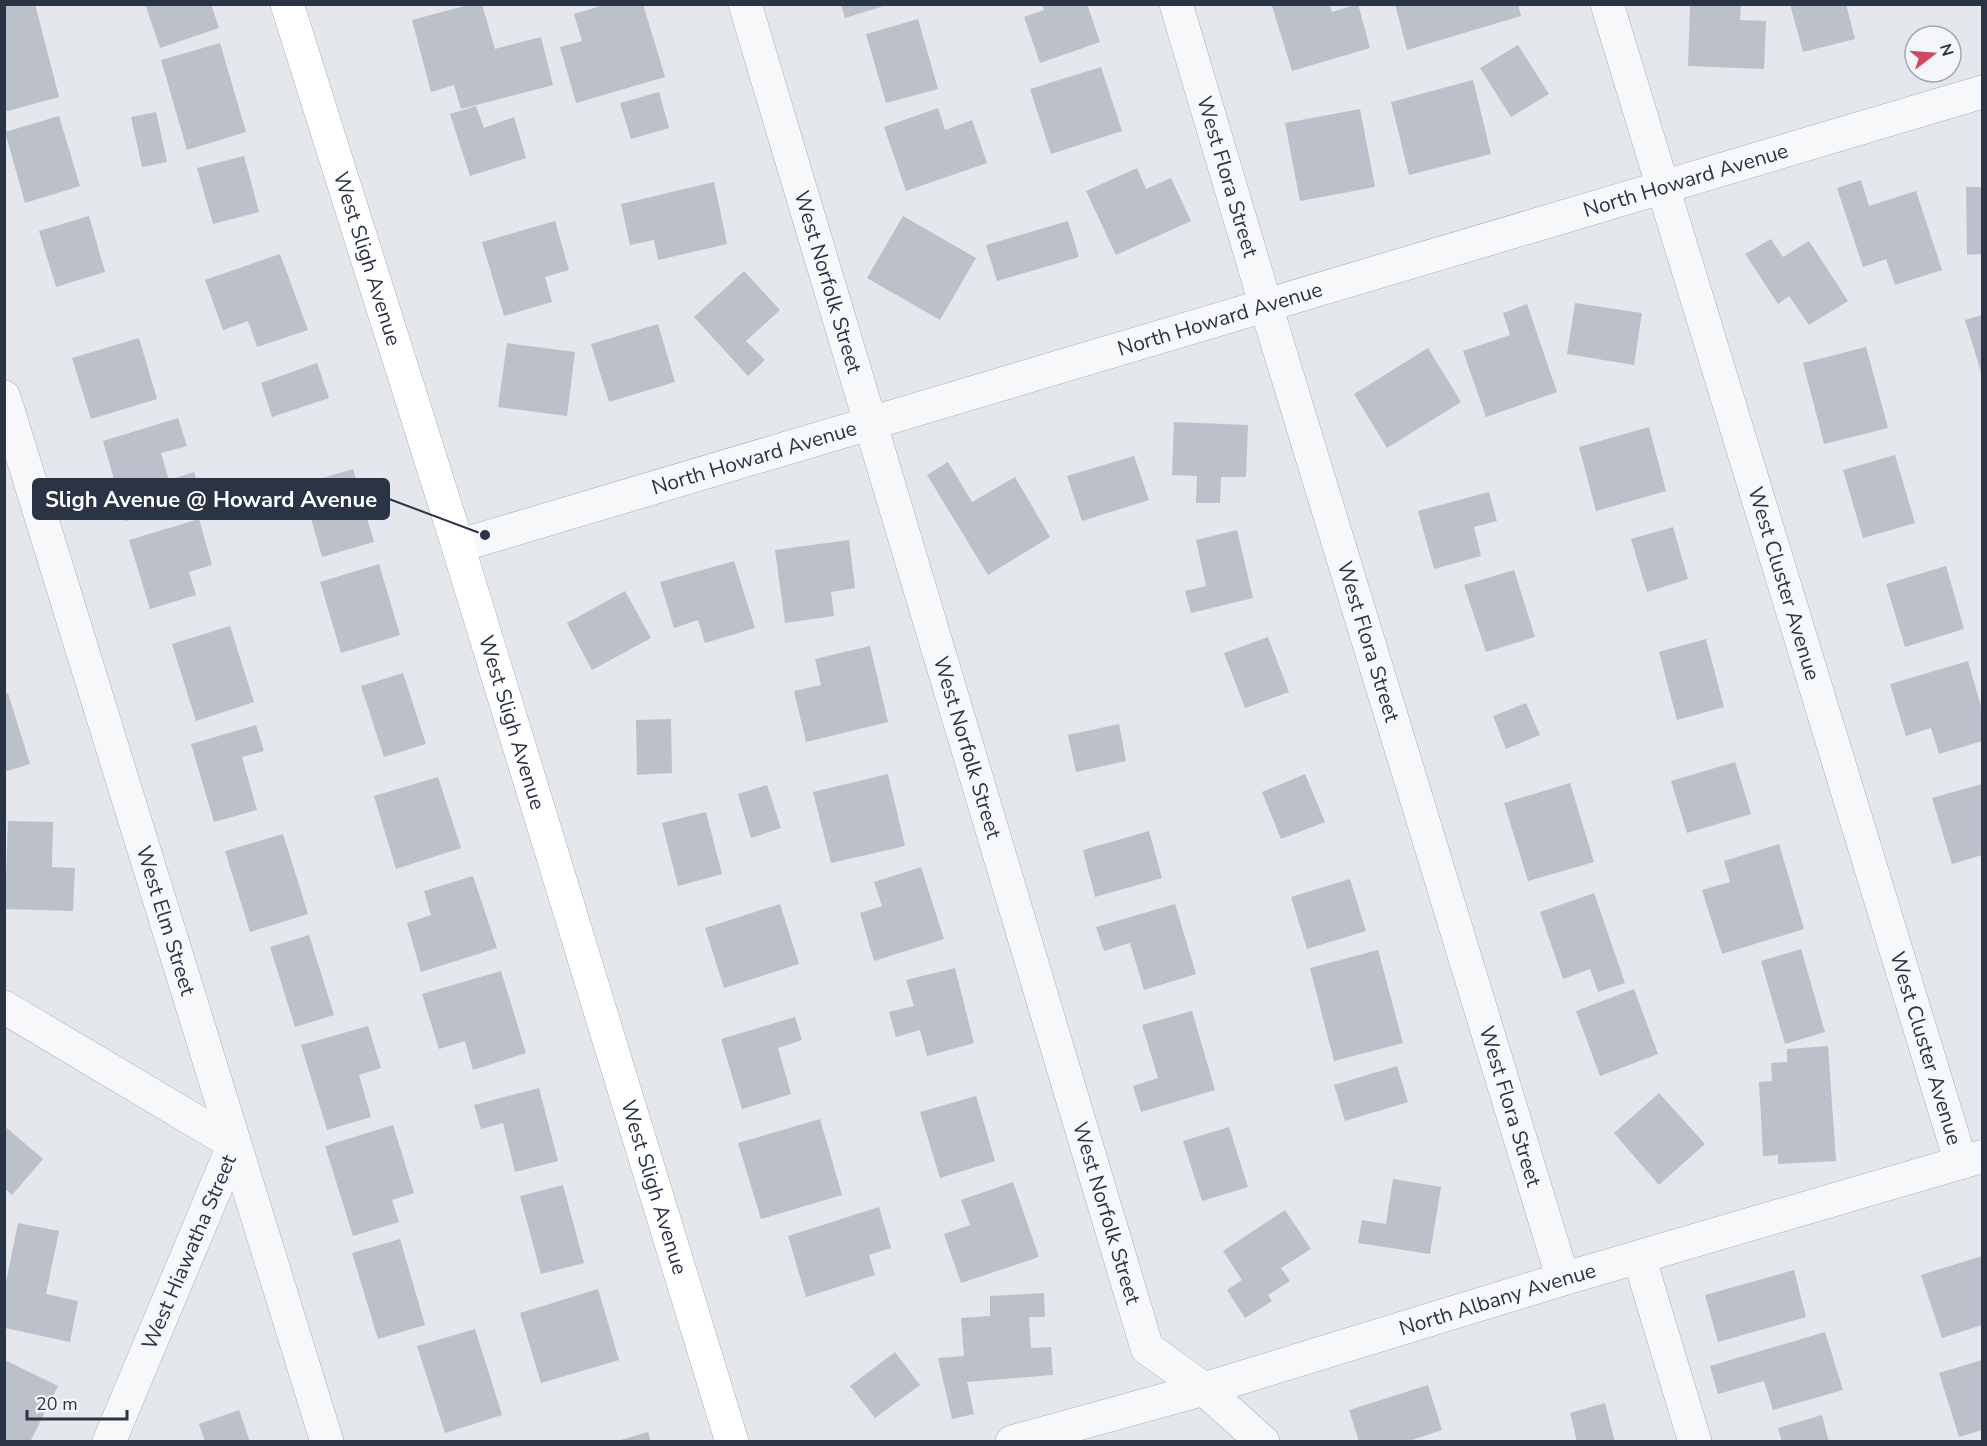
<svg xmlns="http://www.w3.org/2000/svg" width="1987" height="1446" font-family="'Nunito Sans',sans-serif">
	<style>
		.building { fill: #bbc0ca }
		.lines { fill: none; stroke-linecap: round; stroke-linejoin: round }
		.minor-casing { stroke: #a9aeb7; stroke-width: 34 }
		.secondary-casing { stroke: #a9aeb7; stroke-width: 34 }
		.minor { stroke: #f7f8fa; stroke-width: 33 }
		.secondary { stroke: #fff; stroke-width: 33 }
		.labels { text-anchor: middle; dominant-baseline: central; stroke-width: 4.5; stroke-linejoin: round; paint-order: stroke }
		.street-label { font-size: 21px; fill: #2b3445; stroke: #f4f6f9 }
		.leader { fill: none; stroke: #2b3445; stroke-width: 2 }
		.callout-dot { fill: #2b3445; stroke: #f4f6f9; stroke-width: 2 }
		.callout { fill: #2b3445; stroke: #2b3445; stroke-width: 2 }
		.callout-label { font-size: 22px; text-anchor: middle; font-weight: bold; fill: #fff }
	</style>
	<rect width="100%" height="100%" fill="#e4e7ec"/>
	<path class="building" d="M14,4h21l24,93 -55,15v-105z
		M145,4h66l8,24 -59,20z
		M472,4h10l13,45 46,-12 12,48 -92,24 -7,-24 -23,7 -19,-72z
		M607,4h36l22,73 -89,26 -16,-56 22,-6 -8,-27z
		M841,4h46v1l-42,13z
		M1042,4h45l13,38 -60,21 -16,-46 20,-7z
		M1276,4h53l3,8 26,-8 12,44 -78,23 -20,-65z
		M1395,4h123l3,12 -114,34z
		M1690,4h51l-1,16 26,1 -2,48 -76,-3z
		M1790,4h56l9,35 -52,13z
		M918,19l20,70 -52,14 -20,-69z
		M220,43l26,89 -59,18 -26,-90z
		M1518,45l31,49 -38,23 -31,-49z
		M1101,67l21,64 -71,23 -21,-65z
		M1473,80l18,74 -82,21 -18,-73z
		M659,92l10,36 -38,11 -11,-36z
		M476,106l8,22 30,-11 12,41 -56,18 -20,-62z
		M938,108l7,22 27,-10 15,43 -81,28 -22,-64z
		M1360,109l15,78 -75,14 -15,-78z
		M156,112l11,50 -25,5 -11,-50z
		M59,116l21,70 -55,17 -20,-71z
		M244,156l15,56 -46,12 -16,-56z
		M1137,168l9,21 25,-11 20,43 -75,34 -30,-64z
		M1861,180l8,26 47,-15 26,79 -47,15 -9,-26 -23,8 -26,-79z
		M714,182l13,62 -69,16 -4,-20 -24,5 -9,-41z
		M1966,187h16v67l-15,1z
		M89,216l16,56 -49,15 -17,-56z
		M903,216l73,42 -36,62 -73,-42z
		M555,221l14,49 -24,7 7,25 -48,14 -22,-74z
		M1068,221l11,36 -82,24 -11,-36z
		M1771,239l12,18 26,-16 39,60 -39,24 -20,-29 -11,8 -33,-50z
		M280,254l28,76 -51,17 -9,-26 -25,9 -18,-50z
		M744,271l36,39 -34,31 19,19 -17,16 -54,-59z
		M1575,303l67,10 -8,52 -67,-11z
		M1527,304l30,88 -71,25 -23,-66 47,-16 -7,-22z
		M1982,315v60l-17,-55z
		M658,324l17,58 -66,20 -18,-58z
		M139,338l18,61 -66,20 -19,-61z
		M507,343l68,9 -8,64 -69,-9z
		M1866,347l22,81 -64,16 -21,-81z
		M1428,348l33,54 -74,46 -33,-54z
		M317,363l12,35 -57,19 -11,-34z
		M178,418l9,28 -26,7 8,27 25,-8 8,27 -76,22 -23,-80z
		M1174,422l74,3 -2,52h-25l-1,26h-24l1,-27 -25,-1z
		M1649,427l17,64 -70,20 -17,-64z
		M1895,455l20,68 -52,15 -20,-68z
		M1134,456l15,44 -67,21 -15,-45z
		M948,462l24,40 43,-25 35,60 -62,38 -61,-100z
		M353,469l21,73 -52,15 -14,-49 -25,8 -7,-24z
		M1489,492l8,29 -23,6 7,29 -47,13 -16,-58z
		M199,519l13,46 -23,7 7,23 -46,14 -21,-69z
		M1673,527l15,52 -41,13 -16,-53z
		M1237,530l16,68 -62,15 -6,-22 21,-5 -10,-46z
		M849,540l6,48 -24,4 3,24 -49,7 -10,-73z
		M734,561l21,67 -50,15 -7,-23 -24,8 -14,-46z
		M379,564l21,71 -59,18 -21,-71z
		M1946,566l18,63 -59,18 -19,-63z
		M1514,570l21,67 -49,15 -22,-67z
		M625,591l26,47 -59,32 -25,-47z
		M230,626l24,76 -58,19 -24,-77z
		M1268,637l21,55 -44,16 -21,-55z
		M1706,639l18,68 -47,13 -18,-68z
		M870,646l18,76 -82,20 -12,-51 27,-6 -6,-26z
		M1968,661l14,49v31l-43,13 -8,-26 -25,8 -16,-52z
		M403,673l23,71 -42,13 -23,-71z
		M8,693l22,71 -26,8v-78z
		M1526,703l14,32 -34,14 -13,-33z
		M671,719l1,54 -35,2 -1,-55z
		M1119,724l7,37 -50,11 -8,-37z
		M256,725l8,26 -22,6 15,53 -43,12 -23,-78z
		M1735,762l16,52 -64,19 -16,-52z
		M888,774l17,72 -74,17 -18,-71z
		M1305,774l20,48 -44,17 -19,-47z
		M438,777l23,71 -65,21 -22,-73z
		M1570,783l24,79 -66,19 -24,-78z
		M1982,784v71l-30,9 -20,-66z
		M767,785l14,43 -30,10 -13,-44z
		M706,812l16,62 -44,12 -16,-63z
		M8,821l45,1 -1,45 23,1 -2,43 -68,-2z
		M1149,831l13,47 -67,19 -12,-47z
		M283,834l25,80 -58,18 -25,-81z
		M1779,844l25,85 -82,25 -20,-64 28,-8 -6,-21z
		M921,867l23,72 -70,22 -14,-48 22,-7 -8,-24z
		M473,876l24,72 -76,24 -14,-49 24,-8 -7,-24z
		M1350,879l16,52 -59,18 -16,-52z
		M1594,893l31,90 -27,9 -8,-23 -27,10 -23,-67z
		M780,904l19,60 -75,24 -19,-60z
		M1175,904l21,70 -52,16 -14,-47 -26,8 -8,-24z
		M309,935l25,80 -39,12 -25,-80z
		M1801,949l24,83 -40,12 -24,-83z
		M1378,950l25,93 -69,18 -24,-93z
		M955,968l19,75 -47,13 -7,-26 -24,7 -7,-25 25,-6 -8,-26z
		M501,971l25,82 -53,17 -8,-29 -26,8 -17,-55z
		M1634,989l24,65 -58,22 -24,-65z
		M1192,1011l23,79 -74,22 -8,-26 25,-8 -16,-53z
		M795,1017l7,23 -24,8 13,46 -49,15 -21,-70z
		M368,1026l13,42 -22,7 12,42 -44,13 -26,-85z
		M1828,1046l8,115 -58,3v-9l-15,1 -4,-74 13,-1 -1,-18 16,-1v-13z
		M1397,1066l11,36 -63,19 -11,-36z
		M539,1088l19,73 -43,11 -12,-49 -22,6 -7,-24z
		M1659,1093l46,51 -46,41 -45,-52z
		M976,1096l19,65 -55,17 -20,-66z
		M820,1119l22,76 -81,24 -23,-76z
		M393,1125l21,68 -22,7 7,22 -46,14 -28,-90z
		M1229,1127l19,60 -46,14 -19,-60z
		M7,1128l36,31 -31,36 -8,-7v-56z
		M1393,1179l48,8 -11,67 -72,-11 4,-23 24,4z
		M1013,1182l26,75 -78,26 -17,-49 26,-9 -9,-25z
		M563,1185l21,78 -43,11 -21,-78z
		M879,1207l12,41 -22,7 6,20 -69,22 -18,-61z
		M1285,1210l26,39 -30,19 9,13 -22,14 4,6 -27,17 -18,-28 15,-10 -19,-29z
		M18,1223l41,8 -13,63 32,7 -8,41 -65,-14v-41z
		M400,1239l25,86 -47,14 -26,-86z
		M1982,1256v69l-40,13 -21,-63z
		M1794,1270l12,47 -88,25 -13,-47z
		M598,1289l21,71 -78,23 -21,-70z
		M1044,1293l1,24h-16l2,31 20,-1 2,28 -86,7 7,32 -22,5 -14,-61 26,-2 -3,-38 29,-2v-20z
		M475,1329l27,86 -57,18 -28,-87z
		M1825,1332l18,58 -70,20 -9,-29 -46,13 -8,-28z
		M895,1352l25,33 -45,33 -25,-32z
		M5,1360l53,26 -28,56h-25z
		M1982,1360v70l-23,7 -20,-64z
		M1428,1385l14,45 -36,12h-47l-10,-32z
		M1605,1403l10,39h-38l-7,-29z
		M239,1410l11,32h-45l-6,-18z
		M1822,1415l7,27h-47l-4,-14z
		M648,1432l3,10h-34v-1z"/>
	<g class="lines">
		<defs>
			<g id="minor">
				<path id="s1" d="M745,4l402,1344 57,41 59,53"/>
				<path id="s2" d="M1176,4l90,302 297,973"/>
				<path id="s3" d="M1607,4l354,1159"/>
				<path id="s4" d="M4,397l323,1045"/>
				<path id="s5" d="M458,546l1524,-454"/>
				<path d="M4,1007l230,137 -125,298"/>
				<path d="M1639,1257l56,185"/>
				<path id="s6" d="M1012,1442l192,-53 359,-110 417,-122"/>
			</g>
			<g id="secondary">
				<path id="s7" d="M287,4l171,542 274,896"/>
			</g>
		</defs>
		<use href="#minor" class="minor-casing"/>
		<use href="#secondary" class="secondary-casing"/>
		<use href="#minor" class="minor"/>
		<use href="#secondary" class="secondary"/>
	</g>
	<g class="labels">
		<g class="street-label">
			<text stroke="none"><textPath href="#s2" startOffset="180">West Flora Street</textPath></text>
			<text stroke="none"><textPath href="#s5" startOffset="1281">North Howard Avenue</textPath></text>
			<text stroke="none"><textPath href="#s7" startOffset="267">West Sligh Avenue</textPath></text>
			<text stroke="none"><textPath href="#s1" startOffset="290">West Norfolk Street</textPath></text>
			<text stroke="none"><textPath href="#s5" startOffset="795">North Howard Avenue</textPath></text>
			<text stroke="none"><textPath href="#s5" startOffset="309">North Howard Avenue</textPath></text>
			<text stroke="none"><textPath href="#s3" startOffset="606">West Cluster Avenue</textPath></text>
			<text stroke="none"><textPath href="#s2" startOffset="666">West Flora Street</textPath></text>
			<text stroke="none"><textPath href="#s7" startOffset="753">West Sligh Avenue</textPath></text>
			<text stroke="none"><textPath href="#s1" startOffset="776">West Norfolk Street</textPath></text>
			<text stroke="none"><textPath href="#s4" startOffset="548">West Elm Street</textPath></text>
			<text stroke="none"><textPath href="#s3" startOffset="1092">West Cluster Avenue</textPath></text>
			<text stroke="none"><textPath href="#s2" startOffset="1152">West Flora Street</textPath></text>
			<text stroke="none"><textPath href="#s7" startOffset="1239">West Sligh Avenue</textPath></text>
			<text stroke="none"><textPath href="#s1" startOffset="1262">West Norfolk Street</textPath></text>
			<text transform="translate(189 1252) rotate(-67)">West Hiawatha Street</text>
			<text stroke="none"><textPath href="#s6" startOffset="506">North Albany Avenue</textPath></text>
		</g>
	</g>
	<path class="leader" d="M485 535L389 499"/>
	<circle class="callout-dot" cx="485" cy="535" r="6"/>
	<rect class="callout" x="33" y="479" width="356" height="40" rx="6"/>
	<g class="callout-label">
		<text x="211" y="507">Sligh Avenue @ Howard Avenue</text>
	</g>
	<rect width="1987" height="1446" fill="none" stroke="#2b3445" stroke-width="12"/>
	<g transform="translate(1933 54) rotate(73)"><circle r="28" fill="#f4f6f9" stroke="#a4a8b1" stroke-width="1.5"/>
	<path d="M0-4.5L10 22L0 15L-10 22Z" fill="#d1495b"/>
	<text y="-9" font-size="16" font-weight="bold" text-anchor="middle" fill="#2b3445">N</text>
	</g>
	<path d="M27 1410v9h100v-9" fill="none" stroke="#2b3445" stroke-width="3"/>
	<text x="36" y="1410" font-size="18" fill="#2b3445" stroke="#f4f6f9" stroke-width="4.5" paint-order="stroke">20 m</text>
</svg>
